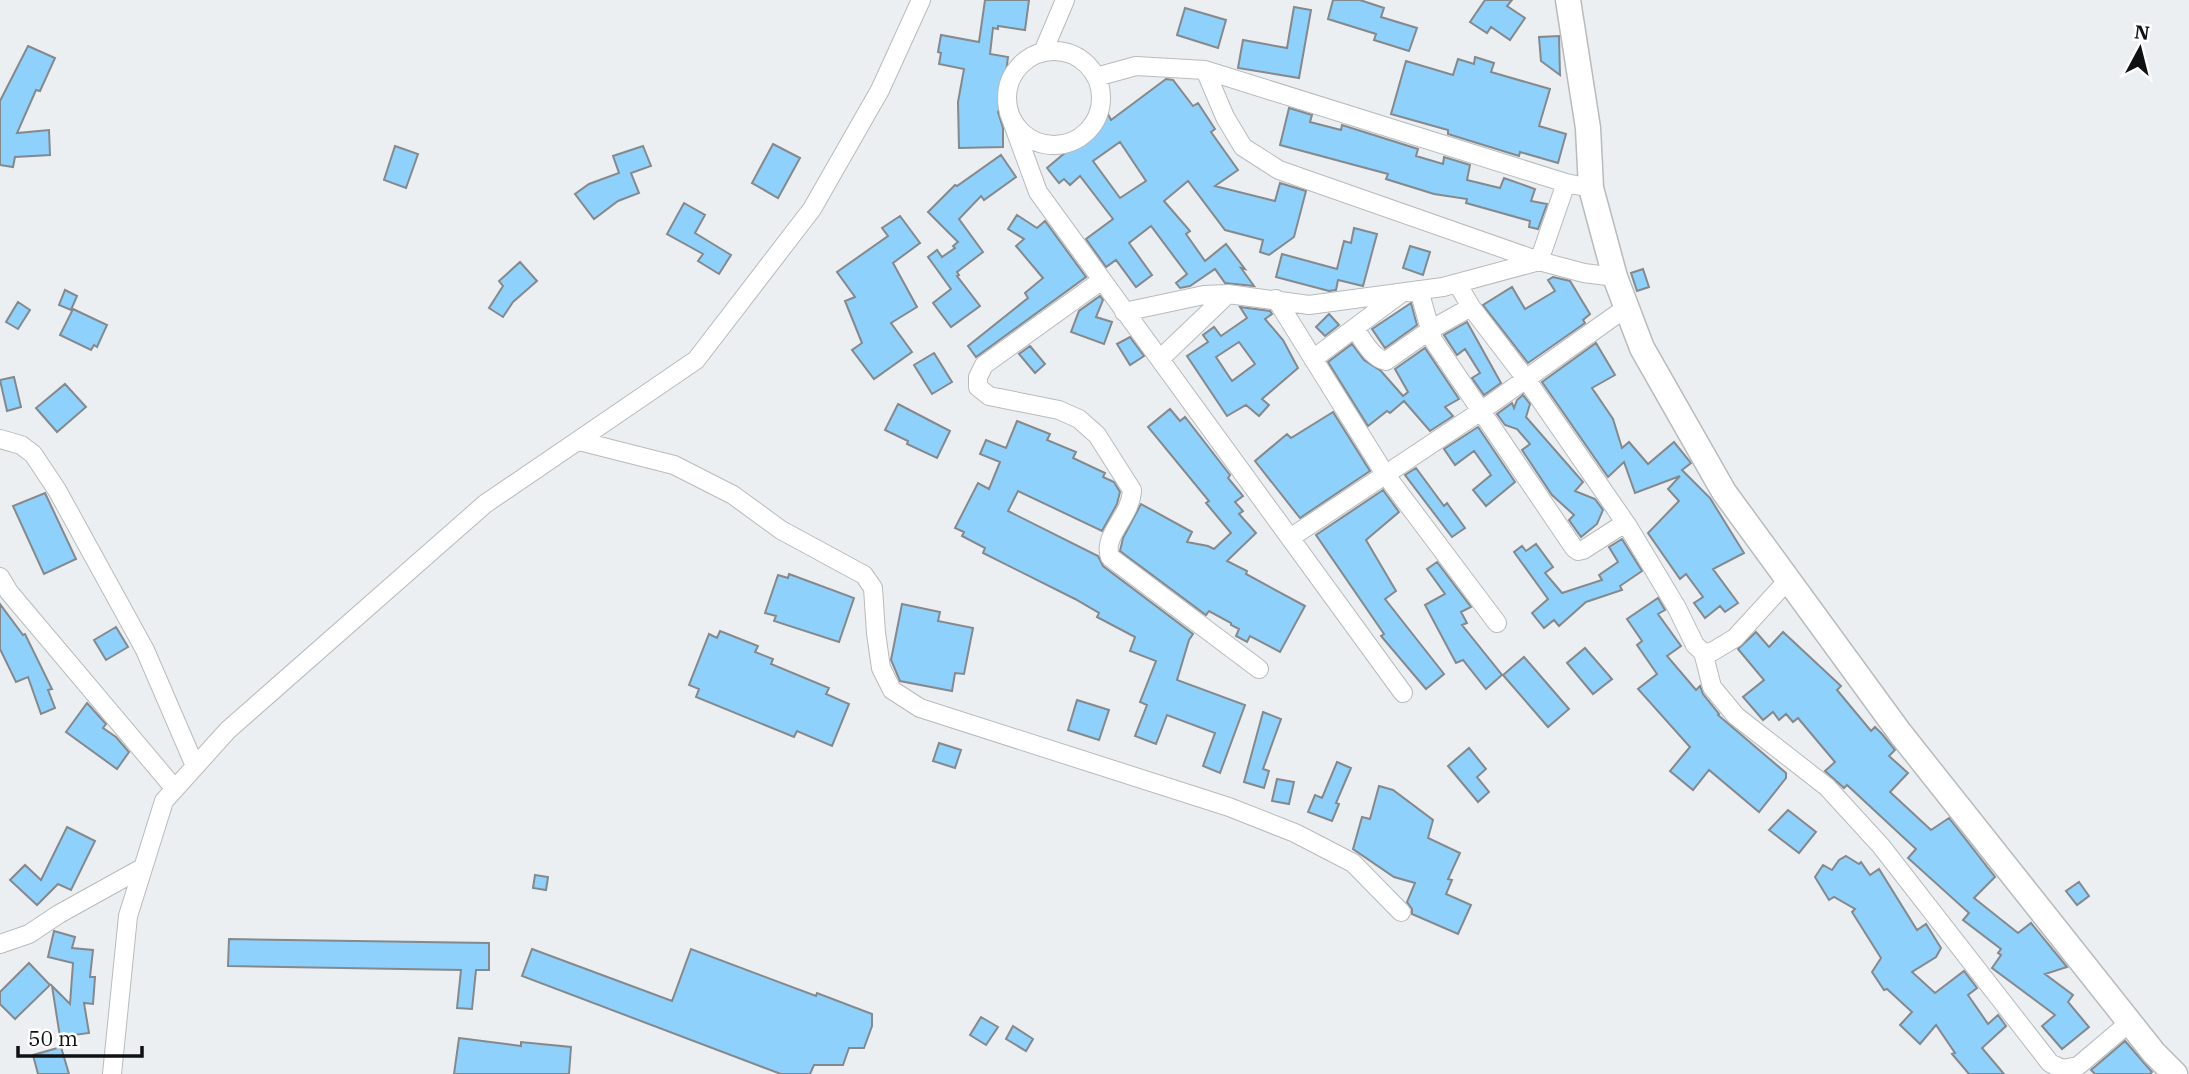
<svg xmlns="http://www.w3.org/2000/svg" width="2189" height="1074" font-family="'IBM Plex Serif',serif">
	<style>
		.building { fill: #8ed1fc; stroke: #85898b; stroke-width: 2; fill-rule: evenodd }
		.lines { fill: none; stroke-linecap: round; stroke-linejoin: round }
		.street-casing { stroke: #b7bbbe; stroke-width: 20 }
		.secondary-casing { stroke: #b7bbbe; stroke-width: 27 }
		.street { stroke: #fff; stroke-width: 18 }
		.secondary { stroke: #fff; stroke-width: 24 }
	</style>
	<rect width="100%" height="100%" fill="#ebeff2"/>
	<path class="building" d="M985,0h44l-4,30 -27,-4v3l-5,-1 -3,26 18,3 -6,47 -4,8 5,16v19l-44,1 -1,-46 6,-33 -25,-5 2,-11 -3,-1 3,-17 38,7z
		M1333,0h27l24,8 -3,9 36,11 -8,23 -35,-11 2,-6 -48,-15z
		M1485,0h27l-5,6 18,12 -15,22 -19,-13 -4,6 -17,-11z
		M1294,7l17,3 -12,68 -61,-10 5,-28 44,8z
		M1185,8l41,12 -8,28 -41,-13z
		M1559,36l1,39 -19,-14 -2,-24z
		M28,46l27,12 -15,33 -4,-1 -19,43 32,-3 1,25 -35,2 -2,10 -13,-2v-64z
		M1475,57l19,6 -3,9 59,17 -11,37 27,8 -8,29 -38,-11 -1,4 -71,-22v-4l-57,-16 15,-53 47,14 5,-16 16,5z
		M1166,79l7,1 20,26 5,-3 17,26 -4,3 27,38 -23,16 60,15 5,-18 26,8 -12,46 -25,18 -9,-3 3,-12 -38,-10 -37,-49 -24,20 26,30 -4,3 19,27 21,-17 19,25 -4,-1 13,18 -29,-3 -10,-14 -25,17 -10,2 -4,-5 11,-9 -36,-48 -22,17 23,32 -16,12 -20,-27 -10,7 -20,-28 27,-20 -33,-43 -10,9 -6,-6 -5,4 -12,-15 38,-32 -2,-4 25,-18 3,6zM1120,142l26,39 -26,17 -27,-37z
		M1289,108l23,7 -2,7 31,8 1,-5 76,24 -2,7 27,8 1,-7 26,8 -3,15 33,8 4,-10 31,11 -4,12 16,3 -9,25 -9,-2 1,-6 -64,-18 1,-4 -33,-5 -48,-15 2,-5 -108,-29z
		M773,144l27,14 -22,40 -26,-15z
		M395,146l23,8 -12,34 -22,-8z
		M643,146l8,20 -20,7 8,20 -21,8 -24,18 -19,-25 14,-10 30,-11 -6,-17z
		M1001,155l15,22 -32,23 -3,-4 -22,23 24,33 -26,20 2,3 -2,1 23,30 -29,21 -18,-24 18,-14 -23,-32 9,-7 5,7 13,-9 -2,-2 5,-4 -30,-30 27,-27 2,1z
		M684,203l21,12 -10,18 36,22 -12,19 -21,-13 5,-7 -36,-20z
		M1017,215l20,13 8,-7 41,56 -110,80 -8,-11 60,-48 -3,-5 18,-15 -27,-32 8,-7 -16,-10z
		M900,216l20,27 -27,20 24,44 -26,16 21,29 -38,27 -22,-29 10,-7 -17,-42 10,-4 -18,-25 51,-36 -6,-8z
		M1354,228l23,6 -14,52 -25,-6 -2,10 -7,1 -53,-14 6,-23 55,15 7,-28 7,2z
		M1410,246l20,6 -7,23 -20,-7z
		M520,262l17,19 -24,21 -10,15 -14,-9 14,-22 -4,-5z
		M1643,269l6,18 -12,4 -6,-18z
		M1553,277l17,4 20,33 -7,6 2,3 -57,40 -45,-58 29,-18 13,22 30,-18 -7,-11z
		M65,290l12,6 -6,14 -12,-5z
		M1100,296l3,4 -7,17 16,5 -8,22 -33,-12 8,-21z
		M18,302l12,8 -12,19 -12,-7z
		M1411,303l6,22 -32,23 -13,-19z
		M1240,307l30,4 2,3 -7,5 18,21 15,28 -36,31 7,6 -10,11 -13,-11 -19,11 -40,-60 21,-14 -5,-7 11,-8 7,9 26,-18zM1239,342l16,22 -23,17 -16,-24z
		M73,309l34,16 -10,22 -3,-2 -3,5 -31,-15z
		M1329,314l10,11 -14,11 -9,-9z
		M1467,322l34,61 -17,12 -12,-17 8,-5 -15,-24 -8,6 -13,-20z
		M1130,337l14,19 -14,9 -13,-21z
		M1596,343l19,32 -23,13 21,31 9,29 7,-6 19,22 26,-22 17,21 -9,7 28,28 34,55 -31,16 25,34 -13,9 -5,-6 -15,12 -11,-15 9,-6 -17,-23 -6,5 -32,-46 31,-32 -11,-12 12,-13 -45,17 -11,-31 -16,15 -66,-95z
		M1352,344l12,16 17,11 22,25 5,-4 -13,-23 30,-21 34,51 -14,8 8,9 -23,15 -26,-30 -14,12 -3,-2 -19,15 -40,-64z
		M1030,346l15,18 -10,9 -16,-19z
		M934,353l18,29 -20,12 -18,-29z
		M14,377l7,30 -14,4 -7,-31z
		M65,384l21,23 -29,25 -21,-24z
		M1523,395l7,9 -4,13 57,65 -8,9 20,8 8,11 -6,14 -16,13 -12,-17 5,-5 -22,-20 -30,-45 8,-6 -13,-15 -12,-4 -8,-11 15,-11 2,5 3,-8z
		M898,404l52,27 -13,27 -30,-14 1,-3 -23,-11z
		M1170,409l10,12 5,-4 45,58 -2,3 15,18 -8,6 8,9 -4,3 17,19 -29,28 20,10 -1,3 59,32 -25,46 -30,-16 -3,6 -11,-6 3,-7 -8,-4v-2l-22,-12 -3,4 -86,-64 3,-13 18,-34 51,28 -5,10 21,4 6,3 17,-16 -25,-30 3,-2 -61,-74z
		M1333,412l37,59 -70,47 -45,-57 32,-27 4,4z
		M1017,421l33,13 -3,6 29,12 -3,6 32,15 -2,4 11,5 6,10 -3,12 -15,27 -84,-40 -10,20 90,45 5,10 90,68 -4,6 -12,40 68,25 -25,68 -17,-7 12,-33 -48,-18 -11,29 -21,-8 12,-31 -7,-3 16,-41 -26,-10 5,-14 -38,-20 2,-4 -24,-14 -92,-46 2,-5 -23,-12 2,-4 -9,-4 23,-45 11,6 11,-27 -20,-8 6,-14 20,8z
		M1478,427l37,55 -29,24 -13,-16 18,-15 -17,-24 -19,14 -11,-16z
		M1416,468l28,38 3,-3 18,25 -13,9 -47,-62z
		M1383,490l16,22 -33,28 30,51 -11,8 59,75 -18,15 -45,-53 3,-2 -68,-99z
		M45,493l31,66 -32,15 -31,-68z
		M1622,539l20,32 -22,15 2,4 -36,12 -27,24 -5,-6 -10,8 -12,-15 16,-14 -34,-47 8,-6 4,5 10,-7 17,23 -8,6 17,20 40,-13 -3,-5 19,-13 -9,-15z
		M1437,562l34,45 -10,5 6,11 -5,2 40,50 -16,14 -23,-29 -7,3 -31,-58 20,-11 -18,-25z
		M789,574l65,24 -15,44 -65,-21 2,-5 -11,-3 13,-38 10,3z
		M1658,598l7,12 -7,4 23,32 -14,10 29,34 4,-4 3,8 16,20 -1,1 68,58v5l-27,34 -50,-42 -16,20 -23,-19 20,-24 -52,-58 19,-15 -20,-29 5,-4 -15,-22z
		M0,604l23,31 2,-1 27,55 -4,1 7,18 -14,6 -13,-37 -12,5 -16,-33z
		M902,604l38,8 -2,9 35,7 -9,46 -9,-1 -3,18 -52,-10 -9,-21z
		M116,627l12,20 -22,13 -12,-20z
		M720,631l38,15 -3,6 18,7 -2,5 58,24 -3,6 23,10 -17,42 -35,-15 -3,6 -98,-40 3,-8 -10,-4 20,-51 8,4z
		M1756,632l13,15 14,-15 58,54 -4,4 34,41 4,-4 7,7 13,16 -6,6 19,17 -18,19 41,38 18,-12 46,59 -21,21 44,35 13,-10 36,44 -22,7 28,21 -5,7 21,25 -27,22 -20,-23 13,-11 -63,-47 9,-13 -3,-2 3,-4 -38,-29 6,-7 -61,-55 8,-9 -69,-64 -3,3 -19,-17 10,-9 -37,-44 -5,4 -7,-8 -7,6 -6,-8 -10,8 -20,-23 21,-17 -26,-31z
		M1585,648l27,31 -19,15 -26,-31z
		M1524,657l45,52 -21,18 -45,-52z
		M1077,700l32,10 -10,30 -31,-10z
		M87,703l19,21 -3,4 13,9 13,15 -12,17 -51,-37z
		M1263,712l18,7 -18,50 6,2 -5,17 -20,-6z
		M939,743l22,7 -6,18 -22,-7z
		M1469,748l17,21 -9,8 12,15 -11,10 -30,-36z
		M1337,762l14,6 -15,35 3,1 -7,17 -24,-9 7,-17 7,3z
		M1277,779l17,3 -5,22 -17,-3z
		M1379,786l14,4 40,30 -5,18 32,15 -12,26 4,1 -6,14 25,11 -13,29 -46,-20v-5l-5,-7 8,-19 -21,-6 -41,-28 9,-32 8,2z
		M1788,810l28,22 -17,21 -30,-23z
		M67,827l28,14 -24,49 -13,-6 -21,21 -27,-25 15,-15 16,15z
		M1846,856l13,8 2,-2 9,13 9,-6 38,61 9,-6 15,24 -5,9 -24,15 23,21 29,-22 13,17 -9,7 20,29 10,-9 8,11 -24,22 22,26h-35l-17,-20 3,-1 -19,-28 -16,19 -20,-19 12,-13 -25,-23 -3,1 -12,-18 9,-14 -29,-46 3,-3 -21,-12 -5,3 -14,-23 8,-12 9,5 7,-10z
		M535,875l13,2 -2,13 -13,-2z
		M2079,882l10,14 -12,9 -11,-14z
		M54,931l21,6 -3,11 21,2 -3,27h5l-2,27 -9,-1 5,30 -29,4 -8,-51 18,18 3,-41 -25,-6z
		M229,939l260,4v27h-13l-4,39 -15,-1 4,-38 -233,-4z
		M532,949l140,52 19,-52 125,47 1,-3 55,21v12l-8,22h-15l-6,17h-29l-4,9h-29l-259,-98z
		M29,963l21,22 -35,34 -15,-15v-12z
		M981,1017l17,10 -12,18 -16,-10z
		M1013,1026l20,13 -7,12 -20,-12z
		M459,1038l62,8v-4l50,5 -2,27h-115z
		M2125,1041l27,31 -2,2h-55l-4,-4z
		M61,1047l8,27h-31l-5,-19z"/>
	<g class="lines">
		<defs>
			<path id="street" d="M1007 98a47 47 0 1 1 94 0a47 47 0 1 1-94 0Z
				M1043,52l22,-52
				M1205,70l20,47 18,30 36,23 260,91 45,12 31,4
				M1096,77l40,-11 69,4 361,113 25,5
				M1009,113l29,79 365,501
				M1102,280l-118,85 -6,12v10l11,9 70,14 20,9 18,16 35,55c-1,27 -30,45 -22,67l149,112
				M1457,283l14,24 55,72 101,146 50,83 18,37 8,7 7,1 25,-15 53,-58
				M1419,290l14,50 141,208 4,3 5,-1 42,-27
				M1276,299l109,175 112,149
				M1124,312l80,-17 24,-1 81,11 134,-18 96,-26 27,-78
				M1355,329c8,11 17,29 31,32l44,-31 41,-23
				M1160,359l68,-65
				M1313,359l87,-65
				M0,439l21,6 12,9 24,36 88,160 50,116
				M579,441l95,24 59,30 48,35 83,45 9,13 3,45 5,35 11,22 28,18 309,99 66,26 58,30 48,49
				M1290,538l191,-127 146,-104
				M0,577l9,15 166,197
				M1703,652l9,35 24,29 91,71 54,59 169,217 12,6 16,-3 52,-44
				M0,944l29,-10 30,-20 83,-46
				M112,1074l16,-158 36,-115 64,-71 257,-226 211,-144 116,-151 68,-119 41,-90"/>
			<path id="secondary" d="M1568,0l20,128 3,60 24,89 27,71 82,144 176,241 254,320 21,21"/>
		</defs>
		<use href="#street" class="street-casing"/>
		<use href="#secondary" class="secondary-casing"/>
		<use href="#street" class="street"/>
		<use href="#secondary" class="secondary"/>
	</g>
	<g transform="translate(2140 49) rotate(7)" stroke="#ffffff" stroke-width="5" paint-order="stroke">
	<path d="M0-5L12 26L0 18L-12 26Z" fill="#0f1112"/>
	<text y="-10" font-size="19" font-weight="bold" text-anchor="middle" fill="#0f1112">N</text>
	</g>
	<path d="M18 1046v10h124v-10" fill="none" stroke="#0f1112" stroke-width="3.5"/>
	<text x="28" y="1046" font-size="21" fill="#0f1112" stroke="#ffffff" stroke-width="5" paint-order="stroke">50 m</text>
</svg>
